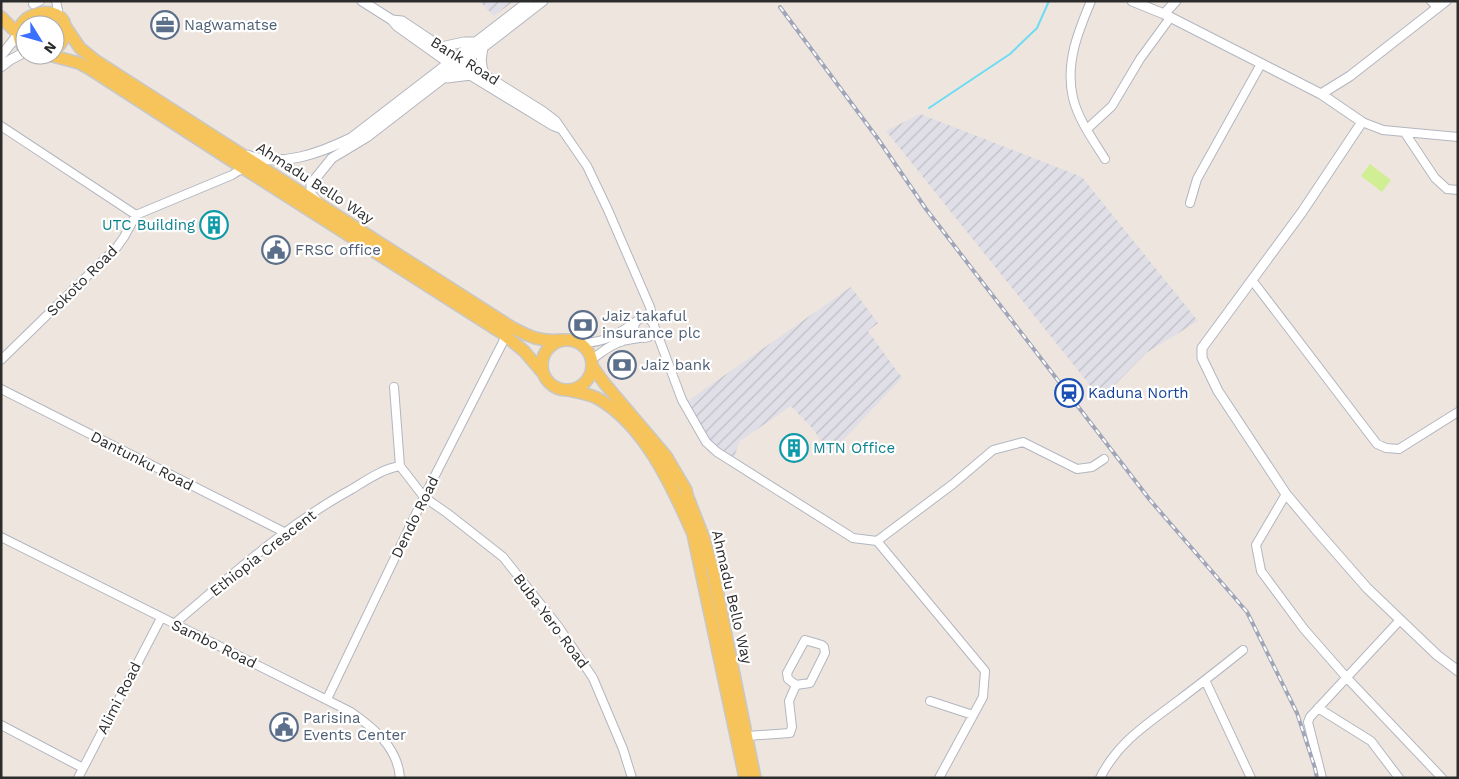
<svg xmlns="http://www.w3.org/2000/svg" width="1459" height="779" font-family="'Work Sans',sans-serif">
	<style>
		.industrial { fill: url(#industrial-furrows) }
		.pitch { fill: #d0ee94 }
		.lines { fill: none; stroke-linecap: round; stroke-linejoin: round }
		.stream { stroke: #6ddcf3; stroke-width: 2 }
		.minor-casing { stroke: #b2b6c0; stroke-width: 10 }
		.tertiary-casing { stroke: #b2b6c0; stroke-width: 11 }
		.primary-casing { stroke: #c8c8c8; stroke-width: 14 }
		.minor { stroke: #fff; stroke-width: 8 }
		.tertiary { stroke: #fff; stroke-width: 9 }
		.primary { stroke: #f6c45b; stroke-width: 11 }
		.rail-casing { stroke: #a0a5b7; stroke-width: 4 }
		.rail { stroke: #fff; stroke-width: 2; stroke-dasharray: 5.5; stroke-linecap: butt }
		.labels { text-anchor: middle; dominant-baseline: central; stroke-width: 4.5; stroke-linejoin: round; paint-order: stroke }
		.service-label { font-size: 15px; fill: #4e5e75; stroke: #fff; text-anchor: start }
		.street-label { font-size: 15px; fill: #2c2c2c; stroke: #fff }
		.culture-label { font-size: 15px; fill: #0d838f; stroke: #fff; text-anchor: end }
		.transit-label { font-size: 15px; fill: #164399; stroke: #fff; text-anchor: start }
	</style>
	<defs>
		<pattern id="industrial-furrows" width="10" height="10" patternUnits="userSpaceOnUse" patternTransform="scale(1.25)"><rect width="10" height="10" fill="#e0dee6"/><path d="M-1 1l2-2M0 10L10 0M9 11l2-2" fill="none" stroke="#c0bfc5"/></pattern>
	</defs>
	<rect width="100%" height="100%" fill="#eee6de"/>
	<path class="industrial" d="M479,1h35l-20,15z
		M920,114l162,63 116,144 -52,32 -45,46 -215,-268z
		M851,287l27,36 -10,8 34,47 -72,76 -17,-25 -22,-23 -51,35 -7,19 -25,-16 -26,-39z"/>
	<path class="pitch" d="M1370,164l21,16 -9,12 -21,-16z"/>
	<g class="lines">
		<path class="stream" d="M929,108l81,-54 27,-26 12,-27"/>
		<defs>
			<path id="minor" d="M56,1l2,9
				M1091,1c-13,31 -26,62 -18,97 5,21 20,42 32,61
				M1431,1l7,7
				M33,4l7,-3
				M460,59l83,52 13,10 31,45 21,44 42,97 4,17
				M453,65l100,61 8,3
				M1362,122l21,8 75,7
				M1,126l135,89
				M1087,129l25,-23 28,-47 30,-41
				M1405,133l30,45 12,11 11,1
				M1190,203l7,-24 64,-115
				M1252,280l125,164 9,4 13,1 59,-37
				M634 328a10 10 0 1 1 20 0a10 10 0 1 1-20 0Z
				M655,328l27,72 24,42 11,10 136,86 24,3 76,-57 40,-34 30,-8 54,27 15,-2 12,-8
				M578,342c24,3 41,-8 60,-22
				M1,360l116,-113 7,-10 12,-22 96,-40 11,-7
				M591,360c11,-8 20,-16 32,-19 7,-2 14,-2 20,-4
				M394,387l6,79
				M1,389l283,143
				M1286,494l-30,51 5,26 43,58 43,49 95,100
				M1,537l350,175c23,16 47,36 49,66
				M877,541l108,130 -2,26 -44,81
				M174,624c57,-48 112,-99 178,-135 15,-9 30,-20 48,-23l24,31 23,16 56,44 55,69 35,52 30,71 9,29
				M805,640l17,5 2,2 1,6 -15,30 -14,2 -8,-6 -1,-6z
				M1205,680l46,98
				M327,699l97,-202 82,-161
				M930,701l43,14
				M1318,708l53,33 28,37
				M1,725l82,43
				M747,736l43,-3 2,-6 -3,-26 7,-16
				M78,778l83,-160
				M1100,778c18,-36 47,-54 79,-78 21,-16 43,-33 64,-50
				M1322,778l-14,-56 2,-5 90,-97"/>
			<path id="tertiary" d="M362,1l30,19 10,1 54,36
				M1132,1l32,13 157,80 29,-18 96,-75
				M1164,14l12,-13
				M392,20l5,6 52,37
				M441,47l23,-5h11
				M483,48c-2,10 -3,17 2,27
				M1,56l15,-19
				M1,67l9,-7 15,-8
				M447,78l24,-3
				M1321,94l41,28 -60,90 -100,136v10l16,33 68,103 32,38 49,56 70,67 21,16
				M247,155c34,13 73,-2 104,-17l178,-137
				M317,201l-6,-7v-10l21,-26 35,-21 176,-136"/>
			<path id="primary" d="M1,17l13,13
				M65,26l15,22 16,13 415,266c19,10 29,15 51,13
				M25,50c-25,-35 34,-50 40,-25 2,10 -3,19 -10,24
				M49,55l30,8 11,6 153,99 259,165 22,18 18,21
				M542 365a25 25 0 1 1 50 0a25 25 0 1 1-50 0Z
				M592,366l13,18 61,72 20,34 1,5 16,41 10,35 42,207
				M567,390c10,2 21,4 30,8 47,26 75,88 96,136l52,244"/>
		</defs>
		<use href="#minor" class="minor-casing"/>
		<use href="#tertiary" class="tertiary-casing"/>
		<use href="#primary" class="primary-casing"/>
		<use href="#minor" class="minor"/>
		<use href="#tertiary" class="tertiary"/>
		<use href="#primary" class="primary"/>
		<defs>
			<path id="rail" d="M780,7l98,132 48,70 224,291 97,112 50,101 18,55 2,10"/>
		</defs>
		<use href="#rail" class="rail-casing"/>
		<use href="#rail" class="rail"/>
	</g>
	<defs>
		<symbol id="office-ring" viewBox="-11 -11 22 22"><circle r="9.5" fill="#fff" stroke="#5c6f8a" stroke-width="1.5"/><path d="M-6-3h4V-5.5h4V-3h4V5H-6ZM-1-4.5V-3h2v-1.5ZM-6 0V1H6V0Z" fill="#5c6f8a"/></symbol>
		<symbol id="building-ring" viewBox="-11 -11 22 22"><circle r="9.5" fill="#fff" stroke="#0f9aa8" stroke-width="1.5"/><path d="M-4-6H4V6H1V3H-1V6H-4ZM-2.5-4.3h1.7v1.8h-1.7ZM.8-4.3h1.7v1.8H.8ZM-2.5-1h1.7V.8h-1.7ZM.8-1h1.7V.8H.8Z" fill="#0f9aa8"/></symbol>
		<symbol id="civic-ring" viewBox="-11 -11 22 22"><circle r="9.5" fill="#fff" stroke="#5c6f8a" stroke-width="1.5"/><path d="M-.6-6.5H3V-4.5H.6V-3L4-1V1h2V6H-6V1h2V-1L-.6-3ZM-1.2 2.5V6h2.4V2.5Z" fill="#5c6f8a"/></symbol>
		<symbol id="bank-ring" viewBox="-11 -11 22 22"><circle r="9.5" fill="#fff" stroke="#5c6f8a" stroke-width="1.5"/><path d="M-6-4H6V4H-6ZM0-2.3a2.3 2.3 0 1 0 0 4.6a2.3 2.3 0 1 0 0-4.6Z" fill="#5c6f8a"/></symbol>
		<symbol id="station-ring" viewBox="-11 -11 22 22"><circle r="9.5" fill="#fff" stroke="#1a4fb4" stroke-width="1.5"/><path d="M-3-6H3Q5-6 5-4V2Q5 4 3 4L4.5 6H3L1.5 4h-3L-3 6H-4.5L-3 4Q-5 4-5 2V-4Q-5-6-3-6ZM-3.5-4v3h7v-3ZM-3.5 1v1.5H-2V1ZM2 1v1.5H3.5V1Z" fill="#1a4fb4"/></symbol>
	</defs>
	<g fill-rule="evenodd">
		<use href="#office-ring" x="149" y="9" width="32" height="32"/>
		<use href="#building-ring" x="198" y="209" width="32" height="32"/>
		<use href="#civic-ring" x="260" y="234" width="32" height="32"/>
		<use href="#bank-ring" x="567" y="309" width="32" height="32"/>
		<use href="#bank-ring" x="606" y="349" width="32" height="32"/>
		<use href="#station-ring" x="1053" y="377" width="32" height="32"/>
		<use href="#building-ring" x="778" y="432" width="32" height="32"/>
		<use href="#civic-ring" x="268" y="711" width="32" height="32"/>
	</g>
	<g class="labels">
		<g class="service-label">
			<text x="184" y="25">Nagwamatse</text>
			<text x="295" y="250">FRSC office</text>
			<text x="602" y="316">Jaiz takaful<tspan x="602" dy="17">insurance plc</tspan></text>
			<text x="641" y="365">Jaiz bank</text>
			<text x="303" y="718">Parisina<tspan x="303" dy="17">Events Center</tspan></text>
		</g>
		<g class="street-label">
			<text transform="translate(465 61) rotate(32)">Bank Road</text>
			<text transform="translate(315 183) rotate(33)">Ahmadu Bello Way</text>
			<text transform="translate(82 281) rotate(-45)">Sokoto Road</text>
			<text transform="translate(142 461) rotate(27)">Dantunku Road</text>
			<text transform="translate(415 517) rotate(-64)">Dendo Road</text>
			<text transform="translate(263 553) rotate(-38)">Ethiopia Crescent</text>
			<text transform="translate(732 597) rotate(77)">Ahmadu Bello Way</text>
			<text transform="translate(551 621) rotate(53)">Buba Yero Road</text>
			<text transform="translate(214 644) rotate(26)">Sambo Road</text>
			<text transform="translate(119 698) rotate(-63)">Alimi Road</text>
		</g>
		<g class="culture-label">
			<text x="195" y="225">UTC Building</text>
			<text x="813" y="448" text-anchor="start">MTN Office</text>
		</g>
		<g class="transit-label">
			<text x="1088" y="393">Kaduna North</text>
		</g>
	</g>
	<rect width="1459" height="779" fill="none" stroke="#2c2c2c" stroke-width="5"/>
	<g transform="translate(40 40) rotate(127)"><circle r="24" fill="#ffffff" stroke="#ababab"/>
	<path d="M0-4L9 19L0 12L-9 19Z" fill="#3a70ff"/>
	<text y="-8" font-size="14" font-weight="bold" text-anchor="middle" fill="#2c2c2c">N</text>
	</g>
</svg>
